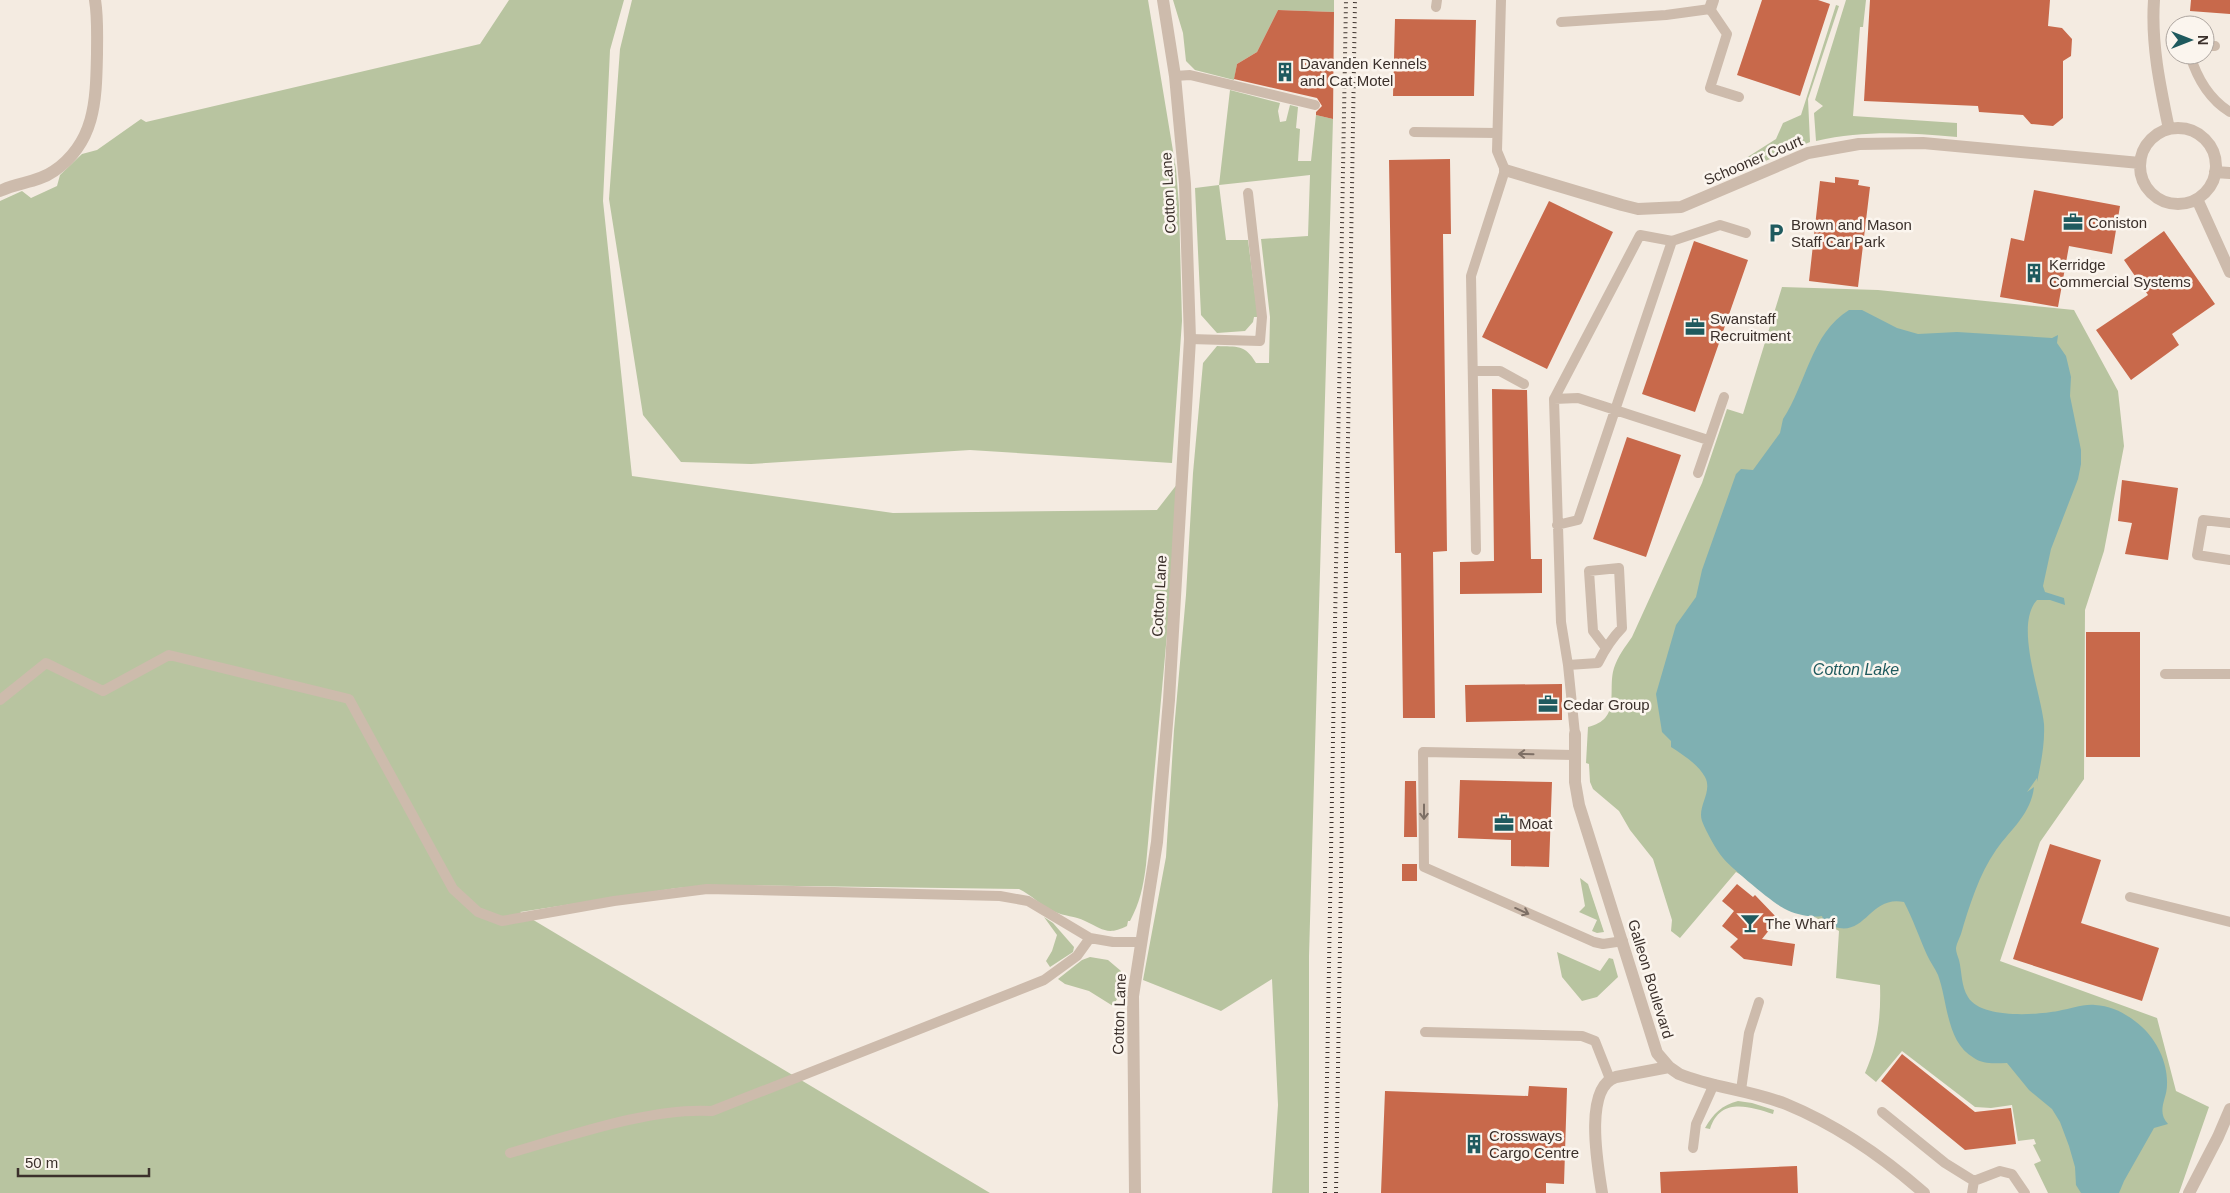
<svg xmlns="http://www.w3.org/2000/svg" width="2230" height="1193" font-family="Arial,sans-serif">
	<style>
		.green { fill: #b8c4a0 }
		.water { fill: #7fb0b2 }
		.building { fill: #c8694b }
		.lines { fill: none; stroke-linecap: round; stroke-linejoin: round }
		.service { stroke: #cdbbac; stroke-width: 10 }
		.minor { stroke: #cdbbac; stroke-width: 12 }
		.tertiary { stroke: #cdbbac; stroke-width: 12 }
		.rail { stroke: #3b302b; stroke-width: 4; stroke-dasharray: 1 4; stroke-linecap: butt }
		.oneway { stroke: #7d6f65 }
		.labels { text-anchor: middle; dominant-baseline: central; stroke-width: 5; stroke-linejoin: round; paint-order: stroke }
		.poi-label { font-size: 15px; fill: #3b302b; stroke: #fbf5ee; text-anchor: start }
		.street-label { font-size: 15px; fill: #3b302b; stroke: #fbf5ee }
		.water-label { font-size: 16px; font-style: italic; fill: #1f5a5e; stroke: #fbf5ee }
	</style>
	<rect width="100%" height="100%" fill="#f4ebe1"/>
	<path class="green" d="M509,0h115l-14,50 -7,151 29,275 261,37 264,-3 21,-27 -10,140 -22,242c-3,23 -6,37 -16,56h-2l-1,5c-20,10 -24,3 -42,-5 -10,-5 -21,-5 -30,-9 -13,-5 -23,-17 -36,-23l-293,-4 -49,3 -157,24 470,281h-990v-992l22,-10 9,7 26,-12 3,-11 22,-21 15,-4 44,-31 5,3 334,-78z
		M632,0h516l28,169 3,37 3,115 -10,142 -202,-13 -219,14 -70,-2 -38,-47 -34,-216 11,-150z
		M1173,0h161v12l-56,-2 -21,42 -20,12 -3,16 -39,-10 -9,-9 -3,-28z
		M1846,0h20l-3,27h-3l-7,89 104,7v14c-50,-4 -92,-7 -141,4l-2,-28 9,-7 -8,-6z
		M1836,5l3,1 -31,93 2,43 -84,36 -2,-6 52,-33 7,-16 18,-8z
		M1230,90l50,13 -2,8 2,11 6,-1 4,-16 8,2 -2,21 4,1 -2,32h13l5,-46 17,4 -24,837v237h-37l6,-88 -6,-126 -51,32 -78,-31 23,-123 8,-127 12,-135 7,-122 10,-110 14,-17c20,1 28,-2 39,17h13l1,-46 -9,-78 47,-3 2,-61 -91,10 7,55h22l10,77h-4l-1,5 -8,9 -28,2 -16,-18 -6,-127 24,-3z
		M1782,287l96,3 196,20 44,81 6,55 -20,105 -19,59 -1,169 -44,63 -40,119 157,57 19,73 33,16 -30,86h-131l-14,-29 7,-3 -8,-16 3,-1 -2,-5 -16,2 -6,-36 -21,3 -16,-1 -73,-56 -26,31 -11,-9c13,-29 16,-57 15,-88l-44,-7 3,-47 -103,-59 -56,66 -9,-7 1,-11 -19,-61 -23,-29 -11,-19 -26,-22 -3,-7 -1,-18 -3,-1 2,-36c34,-8 19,-36 26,-59 4,-12 11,-21 18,-31l70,-154 25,-74 16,5z
		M1580,878l8,6 16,48 -7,1 -5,-2 5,-11 -18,-8 6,-6z
		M1044,917l9,6 21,24 -1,5 -23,15 -4,-6 6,-10 5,-16z
		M1557,952l43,19 9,-13 4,1 5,18 -21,20 -15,4 -20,-24z
		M1090,957l18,3 13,11v21l-8,14 -24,-15 -24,-7 -7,-5 24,-19z
		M1738,1101l14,2 22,7 -1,4c-24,-8 -53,-17 -63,15l-5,-1c8,-14 17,-23 33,-27z"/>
	<path class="water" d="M1849,310h13l35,18 21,6 39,-2 95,6 6,-3 -1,8 9,13 5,21 -1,19 11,54v14l-3,15 -27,70 -8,37 2,6 19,6 1,7 -15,-5h-13c-23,25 4,92 7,124 1,20 -3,39 -7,58v-4l-10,14 7,-5c-3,27 -23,42 -38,63 -17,24 -27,57 -35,84 -2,5 -5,11 -5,15 0,3 2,8 3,11 3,12 2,26 9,37 13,22 68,18 90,14 12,-2 24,-7 37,-6 18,1 34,10 47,22 15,14 26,36 25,58 0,14 -11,26 1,39l-14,4 -30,53 -5,12h-38l-5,-8 -1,-18 -6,-21 -9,-24 -8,-13 -23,-19 -22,-27c-11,0 -23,2 -33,-5 -28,-16 -26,-56 -36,-83 -3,-7 -8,-13 -11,-20 -8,-18 -14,-36 -23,-53 -37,-8 -39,44 -80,20l-2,-6c-11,2 -28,-2 -37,-7 -11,-5 -55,-42 -62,-51 -7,-8 -17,-27 -21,-37 -5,-15 11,-29 3,-44 -7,-13 -22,-22 -34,-30v-6l-9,-9 -6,-38 20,-69 20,-28 6,-27 34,-96 5,-5 12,1 27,-37 3,-14c23,-34 28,-86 66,-109z"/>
	<path class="building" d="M1762,0h56l12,4 -30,92 -63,-21z
		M1870,0h180l-2,26 14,2 10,11 -1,17 -8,5v57l-10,8 -22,-2 -8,-9 -44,-3 -1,-6 -114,-5z
		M2191,0h39v14l-40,-3z
		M1278,10l56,2 -1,107 -17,-4v-3l6,-6 -5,-8 -83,-19 3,-15 20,-12z
		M1395,19l81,1 -2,76h-81z
		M1450,159l1,75h-8l4,317 -14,1 2,166h-32l-2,-165h-6l-6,-393z
		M1835,177l24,3 -1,5 12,2 -12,100 -49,-6 11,-100 15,2z
		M2034,190l86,16 -8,48 -43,-8 -11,61 -58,-10 11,-59 13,3z
		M1549,201l64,31 -66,137 -65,-32z
		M2164,231l51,73 -43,30 7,11 -48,35 -35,-50 52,-35 -24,-35z
		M1694,241l54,19 -53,152 -53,-18z
		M1492,389l35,1 4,169h11v34l-82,1v-32l34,-1z
		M1627,437l54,18 -35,102 -53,-18z
		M2122,480l56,8 -10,72 -43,-6 7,-31 -14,-2z
		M2086,632h54v125h-54z
		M1562,684v36l-96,2 -1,-37z
		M1460,780l92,2 -3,85 -38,-1v-26l-53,-2z
		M1405,781h11l1,56h-13z
		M2050,844l51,16 -20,63 78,25 -17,53 -129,-42z
		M1402,864h15v17h-15z
		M1737,884l16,13 2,-2 23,24 -16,20 33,5 -3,22 -48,-7 -14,-12 8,-8 -16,-13 12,-15 -12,-10z
		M1902,1054l73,58 36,-4 5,36 -51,6 -84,-69z
		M1529,1086l38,2 -3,96 -18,-1v10h-165l4,-102 143,5z
		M1797,1166l1,27h-137l-1,-21z"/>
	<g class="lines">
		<path class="service" d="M1436,7l1,-7
			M1561,22l105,-7 44,-6 17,25 -17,54 29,9
			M2205,46h10
			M2190,55c7,23 19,44 40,57
			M1175,76l15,-1 125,30
			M1414,132l83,1
			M1672,241l48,-16 26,8
			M1190,339l70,2 2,-24 -14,-124
			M1473,371h27l24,13
			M1554,399l24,-1 130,42
			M1698,473l26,-76
			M2230,523l-27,-3 -6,35 33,5
			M1557,525l21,-5 94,-279 -32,-6 -86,164 7,223 7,43 7,69
			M1476,550l-5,-274 34,-106 -8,-19 4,-151
			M1568,665l30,-2c7,-14 13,-24 24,-35l-3,-60 -30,3 4,60 13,17
			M2165,674h65
			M0,700l46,-37 57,28 66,-36 180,44 104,190 25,23 24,9 112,-20 93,-12 293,7 28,5 62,37 23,4h27
			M1574,755l-151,-3 1,115 170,75 9,2 20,-3
			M2130,897l100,25
			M1425,1032l157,4 13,5 15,38
			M1741,1090l8,-57 10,-31
			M1882,1112l63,51 29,18
			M1693,1148l3,-24 18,-40
			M510,1153c60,-17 141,-46 202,-42l332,-131 33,-24 13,-18
			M1974,1181l26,-10 12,3 13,19
			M1972,1193l2,-12"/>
		<path class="minor" d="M2154,0c-3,44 6,86 15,129
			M1710,9l3,-9
			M2140 166a38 38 0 1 1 76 0a38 38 0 1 1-76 0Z
			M1505,170l117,35 16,4 43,-2 127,-54 51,-9 64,-1 217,20
			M2215,172l15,1
			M0,191c18,-9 37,-8 54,-20 42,-29 42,-72 43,-117 0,-18 1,-36 -2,-54
			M2197,199l33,73
			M1575,734v48l4,23 78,248 12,14 10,7c34,14 72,16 107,30 51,21 97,53 138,89
			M1602,1193c-4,-26 -19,-106 14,-116l53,-10
			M2189,1193l29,-56 12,-28"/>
		<path class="tertiary" d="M1135,1193l-2,-197 24,-154 12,-142 21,-361 -5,-155 -10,-108 -12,-76"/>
		<path class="rail" d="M1325,1193l21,-1193
			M1336,1193l19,-1193"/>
	</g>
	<defs><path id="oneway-shaft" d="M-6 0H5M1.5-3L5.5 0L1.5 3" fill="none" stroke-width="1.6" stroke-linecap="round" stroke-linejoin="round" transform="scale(1.25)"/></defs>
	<g class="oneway">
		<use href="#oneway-shaft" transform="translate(1526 754) rotate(-179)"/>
		<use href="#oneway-shaft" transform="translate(1424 812) rotate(90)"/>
		<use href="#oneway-shaft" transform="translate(1522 911) rotate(24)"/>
	</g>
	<defs>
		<symbol id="building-bare" viewBox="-9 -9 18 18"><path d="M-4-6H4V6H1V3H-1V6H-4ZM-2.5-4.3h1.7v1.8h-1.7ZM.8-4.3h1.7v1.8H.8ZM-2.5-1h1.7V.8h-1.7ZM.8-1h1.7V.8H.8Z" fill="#1f5a5e" stroke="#fbf5ee" stroke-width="2.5" paint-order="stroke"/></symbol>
		<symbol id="office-bare" viewBox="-9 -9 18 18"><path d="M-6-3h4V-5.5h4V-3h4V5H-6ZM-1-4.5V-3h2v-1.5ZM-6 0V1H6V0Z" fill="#1f5a5e" stroke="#fbf5ee" stroke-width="2.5" paint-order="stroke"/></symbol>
		<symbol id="parking-bare" viewBox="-9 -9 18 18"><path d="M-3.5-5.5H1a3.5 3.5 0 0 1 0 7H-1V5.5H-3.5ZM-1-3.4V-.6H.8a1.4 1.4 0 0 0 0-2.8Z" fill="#1f5a5e" stroke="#fbf5ee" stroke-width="2.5" paint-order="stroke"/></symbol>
		<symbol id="bar-bare" viewBox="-9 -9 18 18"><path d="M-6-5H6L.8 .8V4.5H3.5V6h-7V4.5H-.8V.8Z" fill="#1f5a5e" stroke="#fbf5ee" stroke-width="2.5" paint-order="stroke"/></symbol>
	</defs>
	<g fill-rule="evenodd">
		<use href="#building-bare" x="1271" y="58" width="28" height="28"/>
		<use href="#office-bare" x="2059" y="208" width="28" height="28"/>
		<use href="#parking-bare" x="1762" y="219" width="28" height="28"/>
		<use href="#building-bare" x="2020" y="259" width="28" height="28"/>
		<use href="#office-bare" x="1681" y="313" width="28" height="28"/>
		<use href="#office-bare" x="1534" y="690" width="28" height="28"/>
		<use href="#office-bare" x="1490" y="809" width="28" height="28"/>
		<use href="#bar-bare" x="1736" y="909" width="28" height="28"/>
		<use href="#building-bare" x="1460" y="1130" width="28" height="28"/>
	</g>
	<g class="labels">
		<g class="poi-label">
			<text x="1300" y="63">Davanden Kennels<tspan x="1300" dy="17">and Cat Motel</tspan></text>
			<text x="2088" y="222">Coniston</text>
			<text x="1791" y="224">Brown and Mason<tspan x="1791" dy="17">Staff Car Park</tspan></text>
			<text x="2049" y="264">Kerridge<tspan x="2049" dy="17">Commercial Systems</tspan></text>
			<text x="1710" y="318">Swanstaff<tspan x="1710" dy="17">Recruitment</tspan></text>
			<text x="1563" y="704">Cedar Group</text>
			<text x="1519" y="823">Moat</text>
			<text x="1765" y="923">The Wharf</text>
			<text x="1489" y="1135">Crossways<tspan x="1489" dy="17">Cargo Centre</tspan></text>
		</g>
		<g class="street-label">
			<text transform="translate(1753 160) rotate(-23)">Schooner Court</text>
			<text transform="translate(1168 193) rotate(-93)">Cotton Lane</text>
			<text transform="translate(1159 596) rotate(-87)">Cotton Lane</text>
			<text transform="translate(1651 979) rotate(73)">Galleon Boulevard</text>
			<text transform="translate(1119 1014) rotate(-88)">Cotton Lane</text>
		</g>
		<g class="water-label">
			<text x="1856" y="669">Cotton Lake</text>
		</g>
	</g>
	<g transform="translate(2190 40) rotate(90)"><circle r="24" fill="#fbf5ee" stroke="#aea6a0"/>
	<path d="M0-4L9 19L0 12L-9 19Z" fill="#1f5a5e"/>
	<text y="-8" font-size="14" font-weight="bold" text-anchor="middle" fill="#3b302b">N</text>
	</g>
	<path d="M18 1168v8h131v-8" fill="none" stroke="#3b302b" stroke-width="2.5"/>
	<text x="25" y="1168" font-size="15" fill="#3b302b" stroke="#fbf5ee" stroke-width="4" paint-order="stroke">50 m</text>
</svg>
